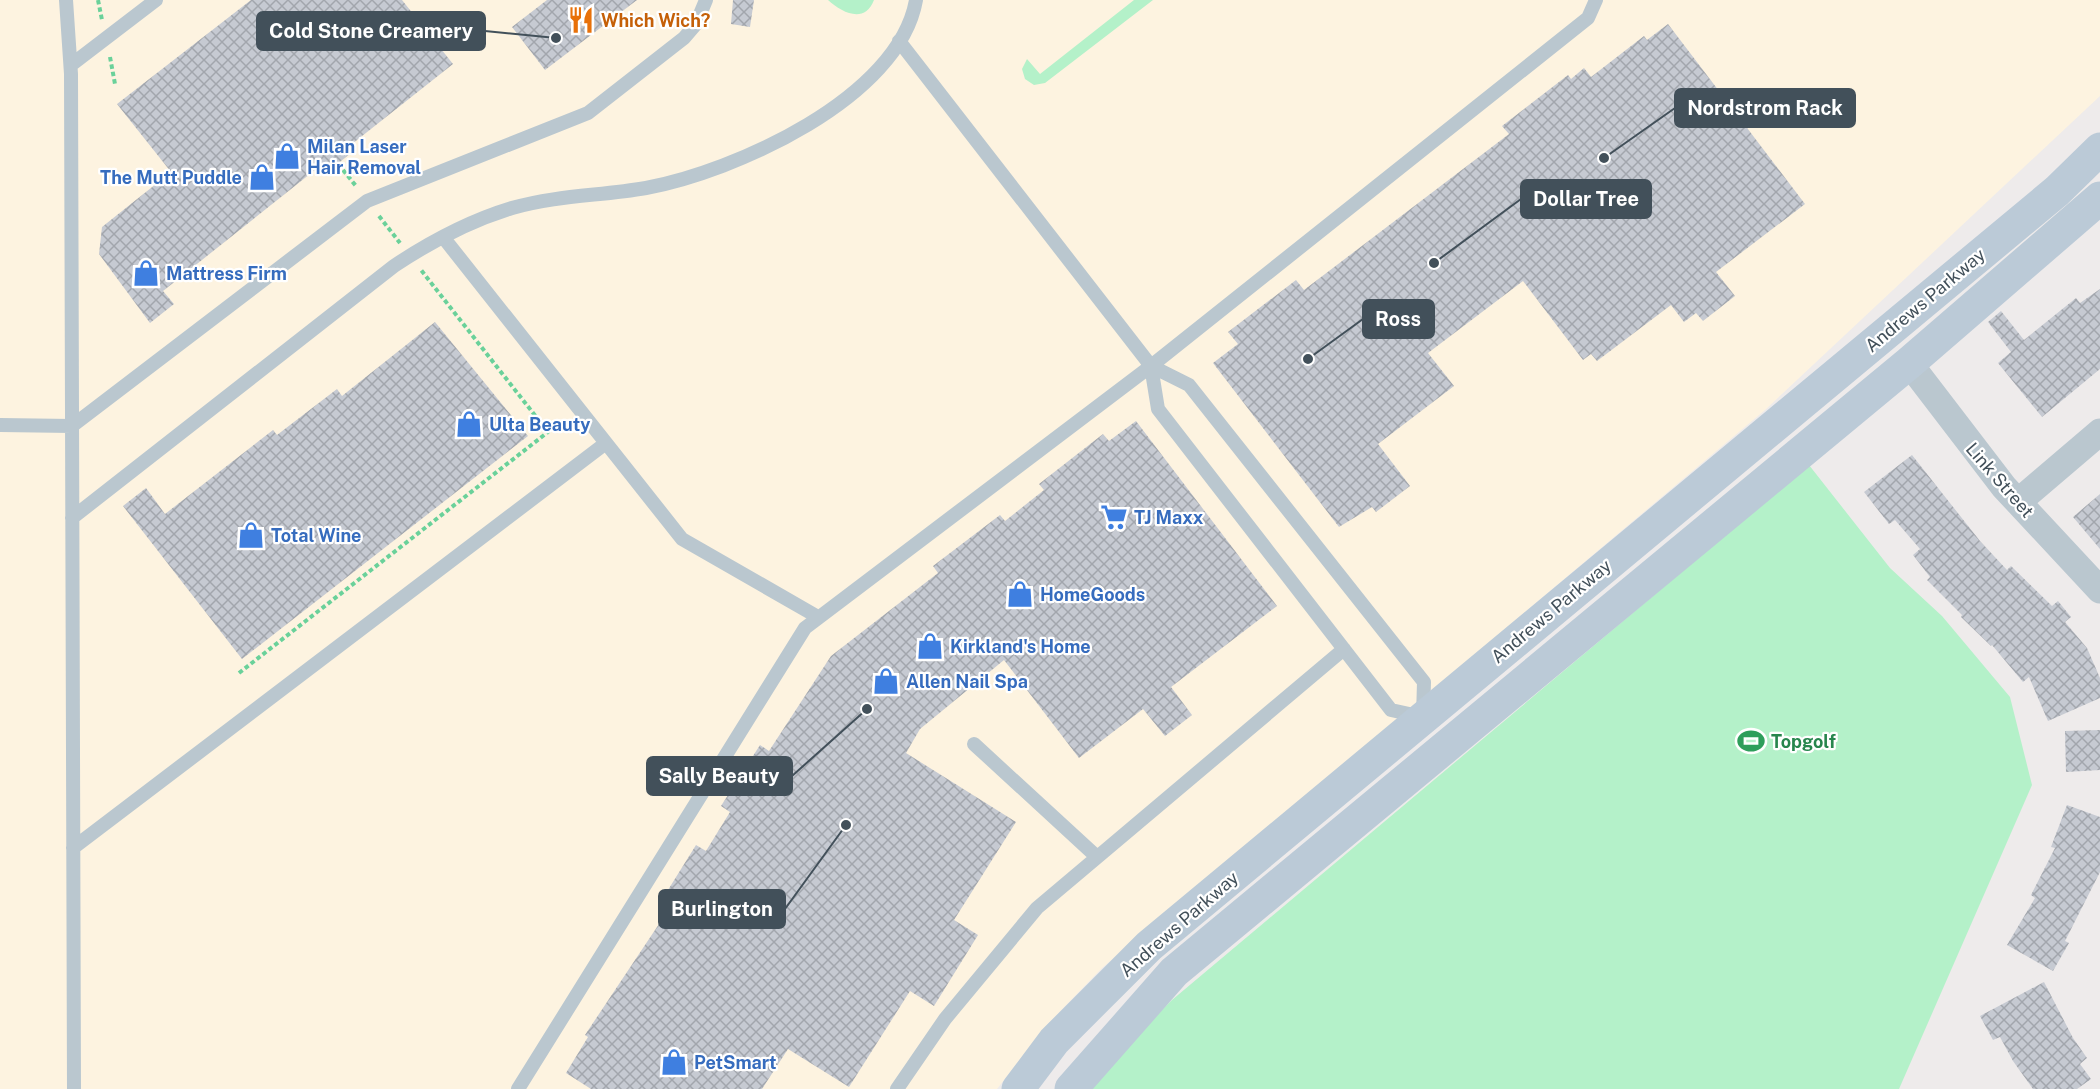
<svg xmlns="http://www.w3.org/2000/svg" width="2100" height="1089" font-family="'Public Sans',sans-serif">
	<style>
		.commercial { fill: #fdf3e0 }
		.grass { fill: #b4f1c9 }
		.building { fill: url(#building-cross-hatch) }
		.lines { fill: none; stroke-linecap: round; stroke-linejoin: round }
		.path { stroke: #6ad19a; stroke-width: 4; stroke-dasharray: 4.5 3; stroke-linecap: butt }
		.lane { stroke: #bac7cf; stroke-width: 14 }
		.street { stroke: #bac7cf; stroke-width: 27 }
		.secondary { stroke: #bbcad7; stroke-width: 33 }
		.labels { text-anchor: middle; dominant-baseline: central; stroke-width: 4.5; stroke-linejoin: round; paint-order: stroke }
		.food-label { font-size: 18px; font-weight: bold; fill: #c56008; stroke: #fff; text-anchor: start }
		.shop-label { font-size: 18px; font-weight: bold; fill: #366cbe; stroke: #fff; text-anchor: start }
		.street-label { font-size: 18px; fill: #42505a; stroke: #fff }
		.leisure-label { font-size: 18px; font-weight: bold; fill: #27864d; stroke: #fff; text-anchor: start }
		.leader { fill: none; stroke: #42505a; stroke-width: 2 }
		.callout-dot { fill: #42505a; stroke: #fff; stroke-width: 2 }
		.callout { fill: #42505a; stroke: #42505a; stroke-width: 2 }
		.callout-label { font-size: 20px; text-anchor: middle; font-weight: bold; fill: #fff }
	</style>
	<defs>
		<pattern id="building-cross-hatch" width="8" height="8" patternUnits="userSpaceOnUse" patternTransform="scale(1.5)"><rect width="8" height="8" fill="#c6cad2"/><path d="M0 0l8 8M0 8l8-8" fill="none" stroke="#a2a6ad"/></pattern>
	</defs>
	<rect width="100%" height="100%" fill="#eeebeb"/>
	<path class="commercial" d="M0,0h2100v96l-335,314 -663,558 -56,58 -49,63h-997z"/>
	<path class="grass" d="M828,0h46c-9,24 -32,13 -46,0z
		M1134,0h19l-108,83 -11,2 -9,-6 -3,-10 5,-10 13,15z
		M1809,465l81,103 52,48 68,81 22,88 -133,304h-810l54,-61 29,-28z"/>
	<path class="building" d="M251,0h151l51,64 -101,80 4,5 -25,20 -6,-7 -162,129 11,13 -24,19 -51,-69 3,-27 69,-55 -54,-68z
		M547,0h90l-92,70 -33,-43z
		M733,0h21l-4,27 -19,-3z
		M1668,24l137,180 -89,68 19,24 -32,25 -7,-8 -12,9 -13,-17 -74,56 -6,-7 -8,6 -60,-79 -95,72 26,33 -76,58 32,42 -34,26 -4,-5 -33,20 -126,-164 25,-19 -10,-12 68,-52 8,10 205,-156 -7,-8 66,-51 3,4 13,-11 7,9 53,-41 3,4z
		M2100,289v80l-58,48 -44,-54 13,-11 -23,-30 13,-11 23,29 52,-42 4,5z
		M435,322l93,114 -286,223 -119,-153 23,-18 19,26 108,-84 4,5 60,-46 5,7z
		M1136,421l141,185 -106,81 21,28 -27,21 -22,-27 -64,49 -75,-98 -84,69 -14,24 110,69 -62,98 24,15 -44,71 -24,-15 -61,96 -61,-38 -26,40h-171l-25,-16 22,-36 -3,-2 82,-123 -9,-6 38,-61 10,6 24,-39 -9,-6 39,-61 9,6 62,-95 107,-83 -5,-7 67,-51 5,6 39,-31 -5,-6 64,-50 6,7z
		M1912,455l68,86 27,29 4,-4 41,40 6,-5 13,16 -6,5 22,26 13,30v20l-52,23 -19,-44 -6,5 -31,-37 -1,1 -30,-29 1,-2 -35,-35 3,-3 -17,-22 7,-6 -25,-29 -6,4 -25,-32z
		M2100,494v55l-27,-32z
		M2100,730v40l-34,2 -1,-41z
		M2067,805l33,12v55l-35,69 4,2 -16,28 -46,-26 28,-47 -4,-3 24,-47 -4,-1z
		M2044,982l29,56 14,20 -7,6 11,15 -14,10h-44l-20,-28 -13,-24 -7,3 -13,-24z"/>
	<g class="lines">
		<path class="path" d="M98,0l4,20
			M110,57l5,27
			M343,170l13,16
			M379,216l21,27
			M239,673l309,-241 -127,-162"/>
		<path class="lane" d="M66,0l5,74 3,1015
			M899,41l252,325 38,19 235,297 -1,35 -32,-7 -233,-301 -7,-43
			M71,65l85,-65
			M443,237l239,302 136,78
			M0,425l72,1 295,-225 221,-88 96,-75 12,-14 10,-24
			M72,518l322,-252c36,-24 75,-45 118,-58 46,-13 88,-12 134,-20 88,-16 253,-90 270,-188
			M974,744l123,113
			M73,848l533,-405
			M518,1089l287,-461 346,-262 437,-348 8,-18
			M897,1089l48,-70 92,-111 307,-259"/>
		<path class="street" d="M1909,363l95,124 96,103
			M2018,502l82,-70"/>
		<path class="secondary" d="M1018,1089l36,-48 95,-95 908,-755 43,-42
			M1071,1089l103,-117 735,-609 191,-165"/>
	</g>
	<defs>
		<symbol id="restaurant-bare" viewBox="-9 -9 18 18"><path d="M-5-6h1v4h1v-4h1v4h1v-4h1v5L-1.5 .5V6h-2V.5L-5-1ZM5-6V6H3V1.5H1.5Q1.5-4 5-6Z" fill="#e8710a" stroke="#fff" stroke-width="2.5" paint-order="stroke"/></symbol>
		<symbol id="shop-bare" viewBox="-9 -9 18 18"><path d="M-5-2.5h2.3a2.7 3.5 0 0 1 5.4 0H5L5.5 6h-11ZM-1.5-2.5h3a1.5 2.3 0 0 0-3 0Z" fill="#3f7fe0" stroke="#fff" stroke-width="2.5" paint-order="stroke"/></symbol>
		<symbol id="supermarket-bare" viewBox="-9 -9 18 18"><path d="M-6-5.5h2.5l.6 2H6L4.5 2H-2.5L-4.4-4H-6ZM-1.5 3.2a1.3 1.3 0 1 0 .1 0ZM3 3.2a1.3 1.3 0 1 0 .1 0Z" fill="#3f7fe0" stroke="#fff" stroke-width="2.5" paint-order="stroke"/></symbol>
		<symbol id="stadium-bare" viewBox="-9 -9 18 18"><path d="M0-5a6.5 5 0 1 0 0 10a6.5 5 0 1 0 0-10ZM-3.5-1.8h7v3.6h-7Z" fill="#2e9e5b" stroke="#fff" stroke-width="2.5" paint-order="stroke"/></symbol>
	</defs>
	<g fill-rule="evenodd">
		<use href="#restaurant-bare" x="562" y="1" width="38" height="38"/>
		<use href="#shop-bare" x="268" y="137" width="38" height="38"/>
		<use href="#shop-bare" x="243" y="158" width="38" height="38"/>
		<use href="#shop-bare" x="127" y="254" width="38" height="38"/>
		<use href="#shop-bare" x="450" y="405" width="38" height="38"/>
		<use href="#supermarket-bare" x="1095" y="498" width="38" height="38"/>
		<use href="#shop-bare" x="232" y="516" width="38" height="38"/>
		<use href="#shop-bare" x="1001" y="575" width="38" height="38"/>
		<use href="#shop-bare" x="911" y="627" width="38" height="38"/>
		<use href="#shop-bare" x="867" y="662" width="38" height="38"/>
		<use href="#stadium-bare" x="1732" y="722" width="38" height="38"/>
		<use href="#shop-bare" x="655" y="1043" width="38" height="38"/>
	</g>
	<g class="labels">
		<g class="food-label">
			<text x="601" y="20">Which Wich?</text>
		</g>
		<g class="shop-label">
			<text x="307" y="146">Milan Laser<tspan x="307" dy="21">Hair Removal</tspan></text>
			<text x="242" y="177" text-anchor="end">The Mutt Puddle</text>
			<text x="166" y="273">Mattress Firm</text>
			<text x="489" y="424">Ulta Beauty</text>
			<text x="1134" y="517">TJ Maxx</text>
			<text x="271" y="535">Total Wine</text>
			<text x="1040" y="594">HomeGoods</text>
			<text x="950" y="646">Kirkland's Home</text>
			<text x="906" y="681">Allen Nail Spa</text>
			<text x="694" y="1062">PetSmart</text>
		</g>
		<g class="street-label">
			<text transform="translate(1925 300) rotate(-40)">Andrews Parkway</text>
			<text transform="translate(2000 480) rotate(49)">Link Street</text>
			<text transform="translate(1551 611) rotate(-40)">Andrews Parkway</text>
			<text transform="translate(1179 924) rotate(-41)">Andrews Parkway</text>
		</g>
		<g class="leisure-label">
			<text x="1771" y="741">Topgolf</text>
		</g>
	</g>
	<path class="leader" d="M556 38L485 31M1604 158L1675 108M1434 263L1521 199M1308 359L1363 319M867 709L792 776M846 825L785 909"/>
	<g class="callout-dot">
		<circle cx="556" cy="38" r="6"/>
		<circle cx="1604" cy="158" r="6"/>
		<circle cx="1434" cy="263" r="6"/>
		<circle cx="1308" cy="359" r="6"/>
		<circle cx="867" cy="709" r="6"/>
		<circle cx="846" cy="825" r="6"/>
	</g>
	<g class="callout">
		<rect x="257" y="12" width="228" height="38" rx="6"/>
		<rect x="1675" y="89" width="180" height="38" rx="6"/>
		<rect x="1521" y="180" width="130" height="38" rx="6"/>
		<rect x="1363" y="300" width="71" height="38" rx="6"/>
		<rect x="647" y="757" width="145" height="38" rx="6"/>
		<rect x="659" y="890" width="126" height="38" rx="6"/>
	</g>
	<g class="callout-label">
		<text x="371" y="38">Cold Stone Creamery</text>
		<text x="1765" y="115">Nordstrom Rack</text>
		<text x="1586" y="206">Dollar Tree</text>
		<text x="1398" y="326">Ross</text>
		<text x="719" y="783">Sally Beauty</text>
		<text x="722" y="916">Burlington</text>
	</g>
</svg>
